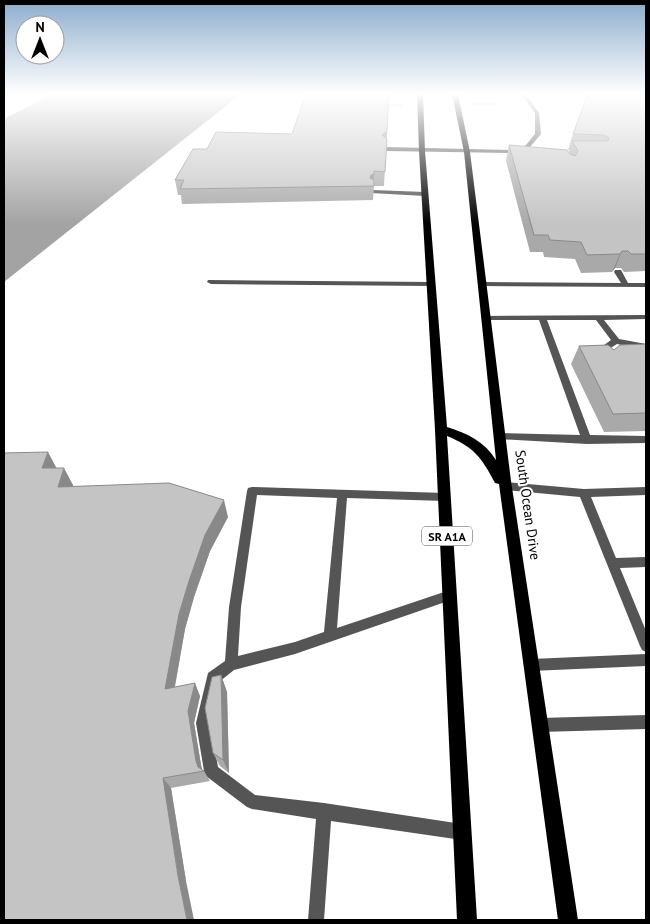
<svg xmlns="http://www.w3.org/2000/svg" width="650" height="924" font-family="'PT Sans',sans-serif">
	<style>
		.water { fill: #a3a3a3 }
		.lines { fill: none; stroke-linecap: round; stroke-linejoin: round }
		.path { stroke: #777; stroke-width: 2; stroke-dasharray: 0.5 1; stroke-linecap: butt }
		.service { fill: #555; fill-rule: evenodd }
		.primary { fill: #000; fill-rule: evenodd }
		.wall { fill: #a9a9a9 }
		.shaded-wall { fill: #898989 }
		.building { fill: #c4c4c4; stroke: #898989 }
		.labels { text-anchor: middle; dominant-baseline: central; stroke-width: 4; stroke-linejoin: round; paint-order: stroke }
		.shield { fill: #fff; stroke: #4c4c4c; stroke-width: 1 }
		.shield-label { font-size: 12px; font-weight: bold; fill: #000 }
		.street-label { font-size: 14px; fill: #000; stroke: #fff }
	</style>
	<rect width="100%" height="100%" fill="#fff"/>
	<path class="water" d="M52,94h189l-237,188v-163z"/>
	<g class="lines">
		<path class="path" d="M475,104h24
			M385,106l18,-1"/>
		<path class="service" d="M521,94h5l13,19 2,21 -11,13 -12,6 -132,-2 -3,-2 3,-2 129,3 11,-5 9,-11v-21z
			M373,190l52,2 3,2 -3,2 -54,-3v-2z
			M615,270h6l7,13h18v4l-164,-1 -4,-2 4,-2 139,1 -7,-11z
			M208,280l223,2 4,2 -4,2 -220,-2 -4,-2z
			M646,315v4l-42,1 15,19 27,5v6l-29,-6 -13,8v4h-6l-2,-5 15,-11 -15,-20h-49l43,115 56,1v7l-59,1 -90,-5 -2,-2 2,-2 3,-2 80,2 -41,-115h-53l-4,-2 1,-2z
			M506,482l78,7 62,-2v8l-55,2 25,61 30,-1v10l-26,1 26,63v21l-4,-2 -2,-4 -60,-149 -74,-7 -4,-1 -1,-3 1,-3z
			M252,487l193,6 4,1 1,3 -1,3 -4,1 -98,-3 -10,130 113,-38 4,1 2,4 -2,4 -159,55 -61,16 -15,12 -9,41 8,44 37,28 69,8 138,21 5,3 3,5 -3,5 -5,3 -131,-19 -7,99h-16l8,-101 -64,-10 -5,-2 -41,-31 -2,-5 -8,-48 12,-50 17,-12 4,-54 18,-116 1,-3zM257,495l80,3 -13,134 -29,10 -57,14 3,-49z
			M646,654v12l-115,5 -5,-2 -1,-4 1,-4 5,-2z
			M646,715v14l-106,3 -5,-2 -2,-5 2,-5 5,-2z"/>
		<path class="primary" d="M417,94h6l2,57 22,276c20,6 38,15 49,33l-32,-308 -12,-58h6l12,58 41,329 67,439h-20l-59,-436 -4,-1c-13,-25 -21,-36 -48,-47l30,484h-20l-22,-490 -16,-279z"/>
	</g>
	<path class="wall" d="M579,94h67v177l-22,1 -3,-4h-6l-3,4 -31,1 -6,-14 -31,-2 -1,-5h-13l-24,-91 3,-16 60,7v-2h-1l5,-16 14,-37z
		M387,131l-3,55h-10l-1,14 -191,4 -1,-9h-3l-3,-15 32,-31 85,-15z
		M646,344v87l-42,1 -33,-68 8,-18 35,4z
		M56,468l17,17v1l155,31 -18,34 -16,46 -9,32 -10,58 25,9 -6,27 8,47 2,1 6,10 -39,7 15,93z
		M221,675l6,17 2,81 -9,-7 -7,-13z"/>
	<path class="shaded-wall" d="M387,131l-1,14 -4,-10z
		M374,174l-1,12 -3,-8 1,-3z
		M622,251l-7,17 -3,4 8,-18z
		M48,452l9,17 -15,-1z
		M64,468l9,17 -6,19 -9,-17z
		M224,500l4,17 -18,34 -16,46 -9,32 -13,72 -7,-12 14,-75 10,-33 16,-46z
		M221,675l6,17 2,81 -6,-13z
		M195,683l5,13 -6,27 8,48 -4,-4 -2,-6 -8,-50z
		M163,778l8,10 15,93 8,39h-7l-9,-44z"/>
	<path class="building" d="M306,94h83l-2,37 -5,4 5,4 -2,33 -11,-1v3l-3,1 -1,3 4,2v6l-194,3 4,-9h-9l18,-31h14l9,-17 76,2z
		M588,94h58v160h-15l-3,-3h-6l-2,3 -33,1 -6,-13 -31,-2 -2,-5h-14l-25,-90 58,5 3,4 5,2 3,-5 -6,-10h36l1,-3 -5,-3 -31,-1z
		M646,344v69l-33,1 -34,-68 29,-1 6,5 6,-5z
		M48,452l-6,16h22l-6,19 111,-4 55,17 -19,35 -16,46 -10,33 -14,75 30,-6 -7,28 8,50 2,6 6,4 -41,7 15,98 9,44h-183v-467z
		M221,675l2,85 -10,-7 -8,-45 7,-31z"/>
	<linearGradient id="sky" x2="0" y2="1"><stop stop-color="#8cadcc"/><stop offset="0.42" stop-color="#fff"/><stop offset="1" stop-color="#fff" stop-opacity="0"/></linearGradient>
	<rect width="650" height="224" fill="url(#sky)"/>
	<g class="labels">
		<rect class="shield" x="422" y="526.5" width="50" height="19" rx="4"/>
		<g class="shield-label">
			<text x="447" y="536">SR A1A</text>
		</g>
		<g class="street-label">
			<text transform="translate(528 505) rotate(82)">South Ocean Drive</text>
		</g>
	</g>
	<rect width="650" height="924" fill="none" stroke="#000000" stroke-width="10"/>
	<g transform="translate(40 40)"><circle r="24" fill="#ffffff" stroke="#999999"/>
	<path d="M0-4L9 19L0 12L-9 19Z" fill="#000000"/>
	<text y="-8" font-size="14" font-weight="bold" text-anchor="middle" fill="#000000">N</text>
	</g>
</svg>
